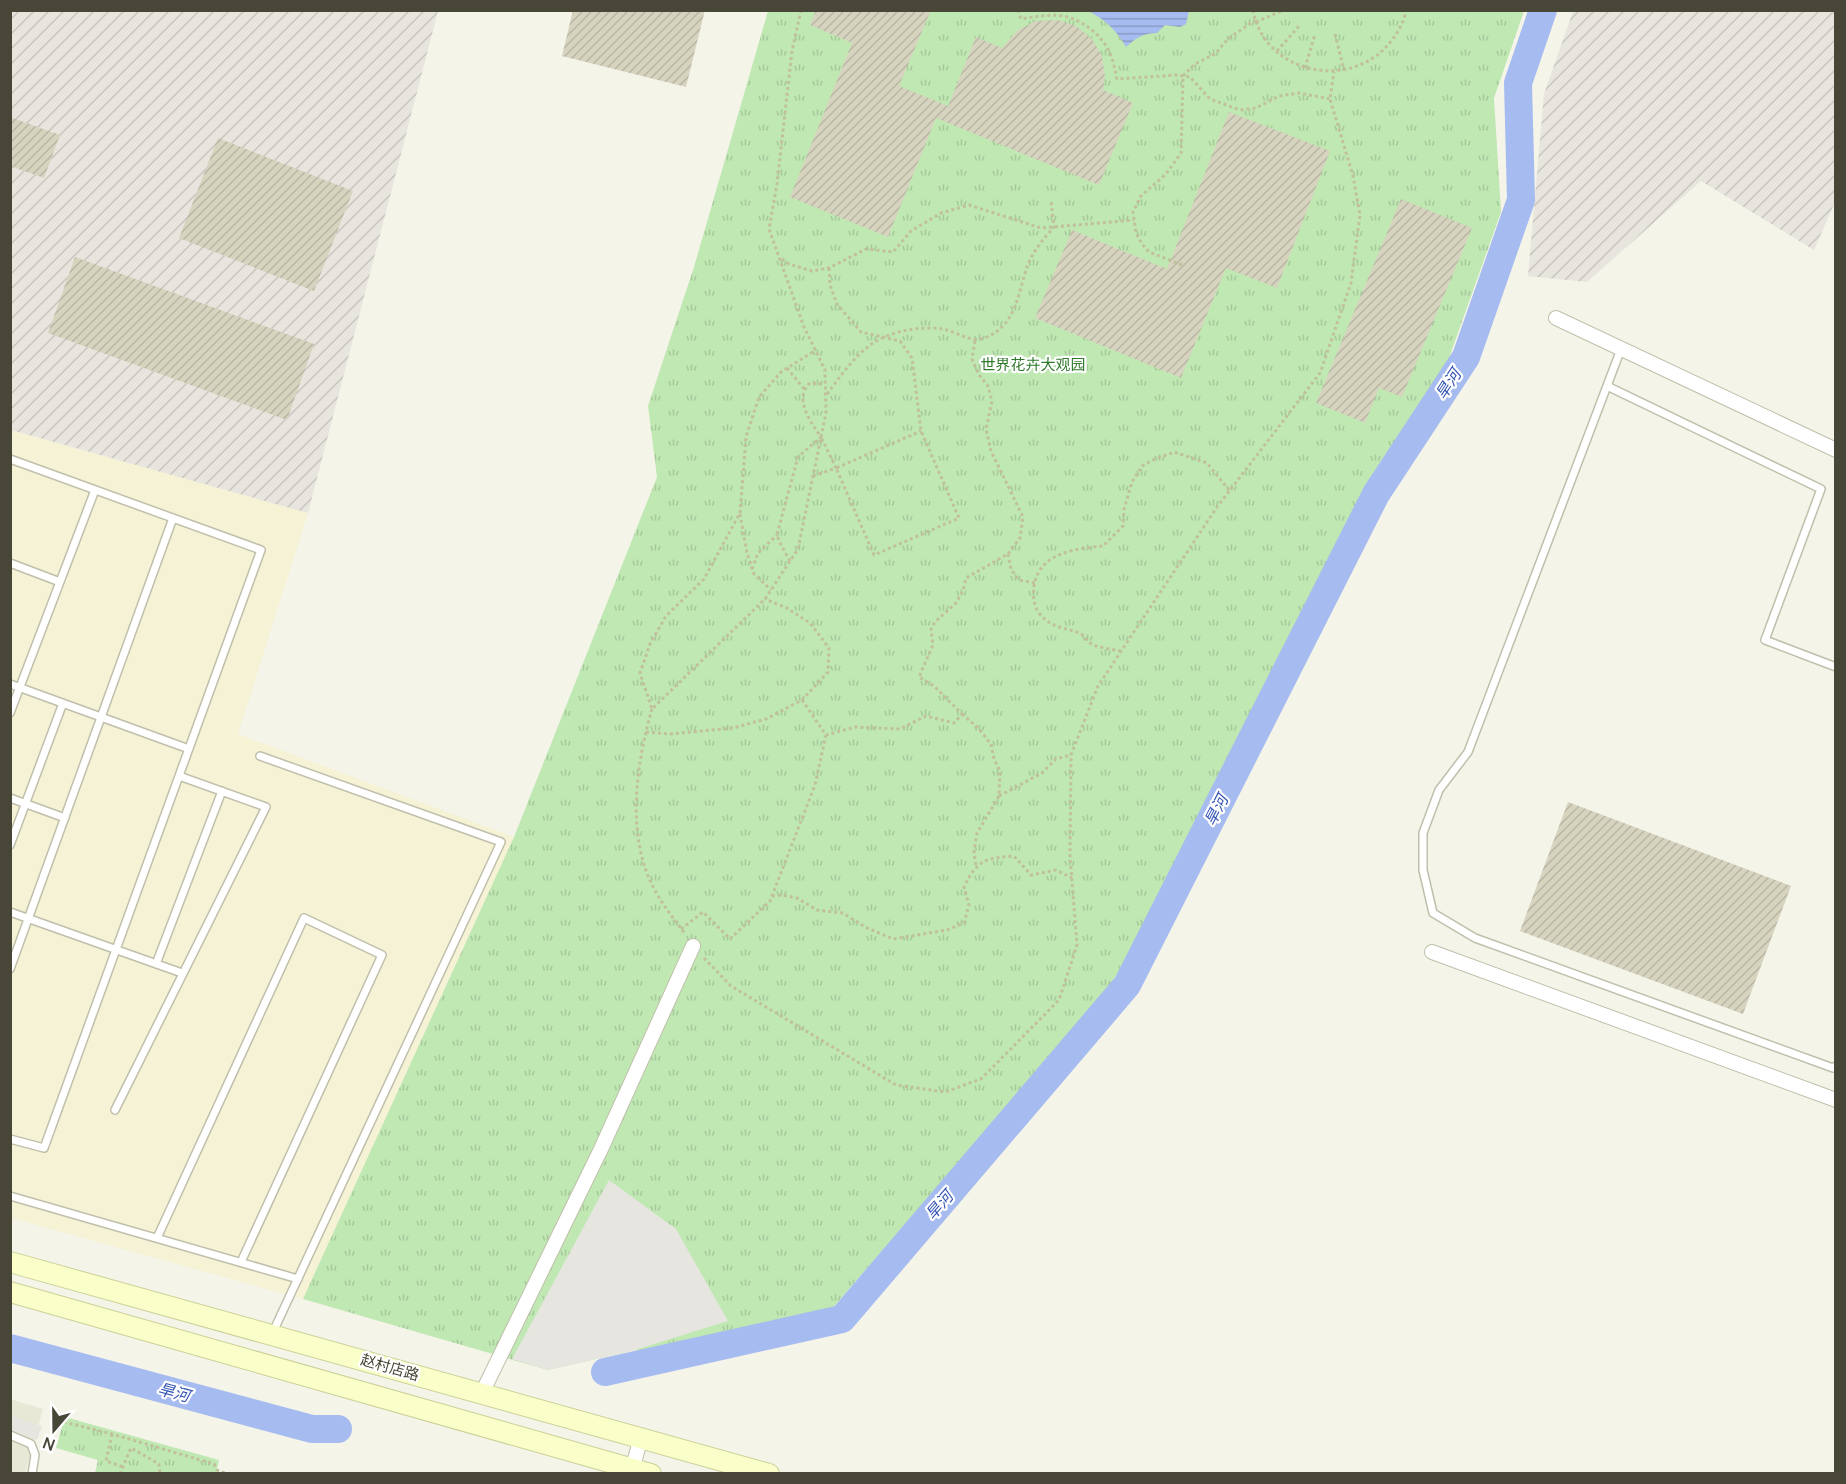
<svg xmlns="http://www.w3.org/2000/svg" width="1846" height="1484" font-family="Manrope,'Noto Sans SC',sans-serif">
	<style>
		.residential { fill: #e8e8d7 }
		.commercial { fill: #f5f2d5 }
		.industrial { fill: url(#industrial-furrows) }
		.park { fill: url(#park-tufts) }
		.parking { fill: #e6e5e0 }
		.water { fill: url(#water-rules) }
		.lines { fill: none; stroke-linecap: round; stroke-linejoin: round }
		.river { stroke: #a6bbf0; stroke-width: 28 }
		.building { fill: url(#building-hatch) }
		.lane-casing { stroke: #c0bfab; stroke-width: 10 }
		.street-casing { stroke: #c0bfab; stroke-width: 16 }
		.secondary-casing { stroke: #cdd097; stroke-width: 22 }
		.path { stroke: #c1c09d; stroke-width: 3; stroke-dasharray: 3 3; stroke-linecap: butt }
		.lane { stroke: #fff; stroke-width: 7 }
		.street { stroke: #fff; stroke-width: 14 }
		.secondary { stroke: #fafec9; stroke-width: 20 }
		.labels { text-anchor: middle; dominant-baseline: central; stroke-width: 4.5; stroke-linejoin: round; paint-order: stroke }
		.park-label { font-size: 15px; fill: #30792b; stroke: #fff }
		.street-label { font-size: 15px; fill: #484637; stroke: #fff }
		.water-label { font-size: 16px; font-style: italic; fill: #3153b3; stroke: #fff }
	</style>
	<defs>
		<pattern id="industrial-furrows" width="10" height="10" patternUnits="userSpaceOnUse" patternTransform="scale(1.5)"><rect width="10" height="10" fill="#e7e5dd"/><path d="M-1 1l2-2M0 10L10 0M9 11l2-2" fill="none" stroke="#c8c6be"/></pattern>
		<pattern id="park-tufts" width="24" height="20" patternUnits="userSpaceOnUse" patternTransform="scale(1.5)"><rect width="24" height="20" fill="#bfe8b2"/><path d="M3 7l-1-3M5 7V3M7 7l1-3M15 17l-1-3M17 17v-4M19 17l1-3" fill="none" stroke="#a6c89a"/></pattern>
		<pattern id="water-rules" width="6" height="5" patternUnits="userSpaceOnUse" patternTransform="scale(1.5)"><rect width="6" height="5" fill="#a6bbf0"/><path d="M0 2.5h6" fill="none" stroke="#899ac3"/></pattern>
		<pattern id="building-hatch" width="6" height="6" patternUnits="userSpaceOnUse" patternTransform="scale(1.5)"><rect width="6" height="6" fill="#d6d4be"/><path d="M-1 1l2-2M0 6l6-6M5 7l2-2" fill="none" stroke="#b9b7a4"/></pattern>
	</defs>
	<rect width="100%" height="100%" fill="#f4f4e9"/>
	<path class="residential" d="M10,1399l33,10 -18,64h-14z"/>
	<path class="commercial" d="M10,430l298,83 -70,221 276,103 -211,462 -292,-81z"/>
	<path class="industrial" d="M10,11h428l-130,502 -297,-83z
		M1573,11h262v191l-21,48 -113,-69 -114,101 -59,-6 16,-182z"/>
	<path class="park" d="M768,11h756l-30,87 7,114 -52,146 -91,142 -194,410 -64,88 -269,312 -138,56 -58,-16 -87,20 -245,-71 211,-462 143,-360 -9,-71 46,-139z
		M65,1417l154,43 -3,13h-121l3,-13 -42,-12z"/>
	<path class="parking" d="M609,1180l67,49 52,92 -93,29 -87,20 -36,-11z
		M10,1415l32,11 -5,14 -26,-10z"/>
	<path class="water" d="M1088,11h101l-3,13 -6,3 -15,-2 -8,8c-14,0 -21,5 -31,14 -9,-16 -21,-28 -38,-36z"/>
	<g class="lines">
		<path class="river" d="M10,1348l302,81h26
			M605,1372l237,-53 285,-334 249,-491 90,-137 55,-157 -3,-117 25,-73"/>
	</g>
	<path class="building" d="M573,10h132l-19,77 -124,-31z
		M816,10h115l-32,76 49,20 28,-69 26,11 16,-18 18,-9 21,-1 19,6 16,13 10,17 3,21 -2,13 30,13 -34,82 -163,-67 -48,119 -98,-40 62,-154 -42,-18z
		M1229,112l101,39 -53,137 -51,-20 -45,110 -146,-60 37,-88 95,39z
		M10,117l50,18 -16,43 -34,-12z
		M218,138l135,53 -39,100 -135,-53z
		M1401,199l71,29 -70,169 -23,-9 -14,35 -49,-20z
		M75,257l239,87 -27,76 -239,-87z
		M1568,802l223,84 -48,128 -223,-83z"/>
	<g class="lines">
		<defs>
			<path id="lane" d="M1621,349l-153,403 -29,38 -16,43v37l10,43 42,25 358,130 3,-2
				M1607,386l214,103 -56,151 71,27
				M10,459l251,91 -217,598 -34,-9
				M10,563l50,19
				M10,684l179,65
				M10,713l85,-223
				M260,756l241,86 -228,490
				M10,798l55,20
				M10,845l53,-142
				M10,912l172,61
				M156,964l66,-173
				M10,969l163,-451
				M115,1110l151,-303 -87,-31
				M10,1196l288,83
				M157,1238l147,-320 78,37 -141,307
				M10,1435l21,9 4,11 -3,19"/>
			<path id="street" d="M1556,318l280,132
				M1432,952l404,148
				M482,1393l119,-244 92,-203
				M631,1474l10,-37"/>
			<path id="secondary" d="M10,1262l759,212
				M10,1292l641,182"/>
		</defs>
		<use href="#lane" class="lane-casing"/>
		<use href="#street" class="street-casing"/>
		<use href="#secondary" class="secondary-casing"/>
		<path class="path" d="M801,10l-9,41 -15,133 -8,45 35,98 21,43 1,43 -28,136 -33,50 -113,110 -12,-36 10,-29 16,-28 38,-37 36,-66 6,-76 13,-40 22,-25 35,-22
			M1018,10l3,9c30,-5 46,-8 71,11 8,7 15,15 19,26 3,7 4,15 6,23l59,-4 14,2 20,22 30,11 16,-2 23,-12 20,-3 31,6
			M1253,10c11,62 93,81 134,36 8,-9 17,-22 19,-36
			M1256,22l28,-12
			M1335,34l9,36
			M1277,51l23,-26
			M1305,68l10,-34
			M782,259l7,5 23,7 17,-3 37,-19 27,3 18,-21 30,-18 28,-8 72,23 93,-8
			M1182,265l-33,-13 -7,-8 -6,-11 -3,-21 8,-16 25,-22 15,-21 2,-77 12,-12 20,-10 13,-15 27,-19
			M829,268l1,17 7,19 24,28 39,9 12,17 9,73 38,87 -85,37 -38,-87 85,-37
			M787,368l18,22
			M827,394c13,-17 25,-35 42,-48 17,-14 52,-21 74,-17 15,3 28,15 44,8 30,-13 31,-45 41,-73 6,-14 16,-26 26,-37l-3,-27
			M813,476l23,-8 -15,-31
			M740,514l7,39 7,21 17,16
			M1008,554l3,15 8,11 16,3
			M790,561l-10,-18 -3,-8 6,-23 15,-55 23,-20c-10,-14 -28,-39 -11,-54l15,1
			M752,569l6,-16 19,-18
			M1121,651c-9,-2 -24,-3 -31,-8 -3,-2 -4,-5 -6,-7 -14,-10 -30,-4 -45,-23 -6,-9 -6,-17 -5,-27 5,-34 42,-37 69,-40l20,-20 1,-17 8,-27 10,-16 11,-6 21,-8 33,11 22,27
			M802,700l24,35 29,-8 45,2 26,-13 28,7 8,-9 -28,-28 -15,-9 14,-32 -2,-16 4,-7 20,-18 8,-13 3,-13 42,-24 12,-16 3,-21 -32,-66 -5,-22 6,-28 -4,-15 -9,-11 -7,-16 3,-19
			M652,709c-16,56 -27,130 4,183 8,15 19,28 29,42
			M962,714l17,15 12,15 3,15 6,12 -1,25 -22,37 -3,18 2,16
			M646,732l24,2 63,-6 33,-9 36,-19 26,-28 1,-24 -19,-25 -23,-15 -22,-9
			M999,796l43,-23 14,-14 15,-4
			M772,896l10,-1 15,3 20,12 26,3 22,14 28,12 54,-9 17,-7 5,-18 -5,-18c13,-27 21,-29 50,-31l17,19 25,-5 16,8
			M681,929l22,-17 27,27 40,-38 45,-116 11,-50
			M704,958l27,28 165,99 49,7 36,-13 78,-79 18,-55 -7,-89 1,-101 27,-69 119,-179 103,-134 31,-90 9,-68 -7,-39 -23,-77 4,-27
			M52,1419l60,15 102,30 3,6 10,4
			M112,1434l-6,27 17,6
			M120,1474l11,-26 28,16 1,10"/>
		<use href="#lane" class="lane"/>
		<use href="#street" class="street"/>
		<use href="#secondary" class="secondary"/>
	</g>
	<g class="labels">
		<g class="park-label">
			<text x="1033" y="364">世界花卉大观园</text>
		</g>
		<g class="street-label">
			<text transform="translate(390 1367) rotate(16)">赵村店路</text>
		</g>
		<g class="water-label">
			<text transform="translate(1448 384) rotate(-57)">旱河</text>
			<text transform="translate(1216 810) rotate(-63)">旱河</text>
			<text transform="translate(939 1205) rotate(-49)">旱河</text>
			<text transform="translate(174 1392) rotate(15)">旱河</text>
		</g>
	</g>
	<rect width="1846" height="1484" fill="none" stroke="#484637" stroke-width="24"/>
	<g transform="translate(54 1430) rotate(200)" stroke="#ffffff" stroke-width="4.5" paint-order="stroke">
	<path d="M0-4.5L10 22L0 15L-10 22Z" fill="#484637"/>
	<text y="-9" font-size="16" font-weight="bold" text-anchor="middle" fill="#484637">N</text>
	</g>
</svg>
